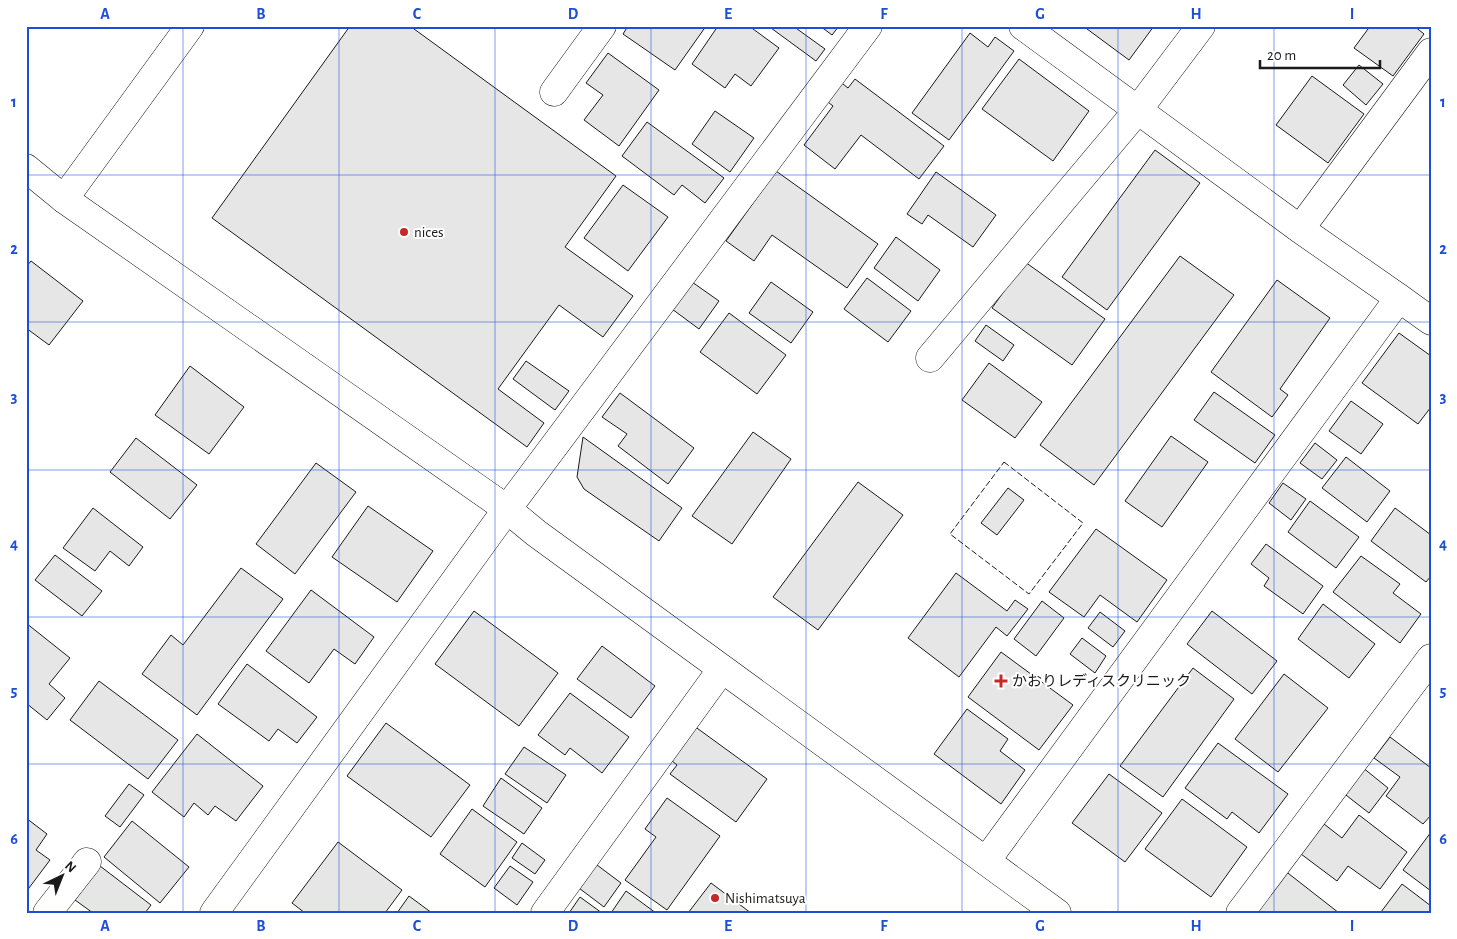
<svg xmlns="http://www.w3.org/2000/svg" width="1457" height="939" font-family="'Alegreya Sans','Noto Sans JP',sans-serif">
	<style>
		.building { fill: #e6e6e6; stroke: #1a1a1a }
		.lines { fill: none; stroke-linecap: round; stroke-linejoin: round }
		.street-casing { stroke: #1a1a1a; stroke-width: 29 }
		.secondary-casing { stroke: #1a1a1a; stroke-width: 29 }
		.street { stroke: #fff; stroke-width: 28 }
		.secondary { stroke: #fff; stroke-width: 28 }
		.fence { stroke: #1a1a1a; stroke-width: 1; stroke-dasharray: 6 2.5; stroke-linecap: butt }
		.grid { fill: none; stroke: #1d4ed8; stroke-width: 1; stroke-opacity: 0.55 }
		.poi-dot { fill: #c62828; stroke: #fff; stroke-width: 2 }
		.labels { text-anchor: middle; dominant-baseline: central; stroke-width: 4; stroke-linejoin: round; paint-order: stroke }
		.poi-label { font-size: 15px; fill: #1a1a1a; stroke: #fff; text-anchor: start }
		.neatline { fill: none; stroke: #1d4ed8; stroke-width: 2 }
		.grid-label { font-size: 16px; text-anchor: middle; font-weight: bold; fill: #1d4ed8 }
	</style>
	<rect width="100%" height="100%" fill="#fff"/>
	<path class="building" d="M350,26h60l206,150 -51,71 68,49 -30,41 -44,-32 -61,84 46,34 -17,24 -315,-229z
		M628,26h72l4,3 -29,41 -52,-36z
		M718,26h31l30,22 -28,38 -16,-12 -10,14 -33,-24z
		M772,26h21l32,23 -9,12 -45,-33z
		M820,26h19l-7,9z
		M1083,26h71l-25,34z
		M1364,26h50l10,8 -31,42 -39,-28 14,-19z
		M970,33l18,14 7,-10 19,14 -65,89 -37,-27z
		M608,53l51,37 -40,56 -35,-26 19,-25 -17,-12z
		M1019,59l70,52 -36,50 -71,-52z
		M1359,65l24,19 -17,21 -23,-20z
		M1312,76l52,38 -36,49 -52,-38z
		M855,79l89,67 -25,33 -58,-44 -26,34 -31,-24 29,-39 -9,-7 14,-19 10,8z
		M715,111l39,27 -24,34 -38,-28z
		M647,122l77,56 -19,25 -23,-18 -8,10 -52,-39z
		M1155,150l45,33 -93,127 -45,-33z
		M776,171l102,73 -31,44 -75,-53 -18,26 -28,-20z
		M936,172l60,43 -23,32 -45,-32 -6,9 -15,-10z
		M623,185l45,32 -40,54 -44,-33z
		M896,237l44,33 -22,31 -44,-33z
		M1180,256l54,39 -140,190 -54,-40z
		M31,261l52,40 -34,44 -23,-17v-61z
		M1025,262l80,57 -33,46 -80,-57z
		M867,278l44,33 -23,31 -44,-33z
		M1277,280l53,38 -50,71 8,6 -16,22 -61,-45z
		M692,282l27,19 -20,28 -27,-20z
		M771,282l42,30 -22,31 -42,-30z
		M729,313l57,42 -29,39 -57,-42z
		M986,325l28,20 -11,16 -28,-20z
		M1399,333l32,23v51l-13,17 -56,-41z
		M526,361l43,30 -14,19 -42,-31z
		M989,363l53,39 -27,36 -53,-38z
		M190,366l54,41 -35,47 -54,-39z
		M1214,392l61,43 -20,28 -61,-43z
		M620,393l74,55 -26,36 -50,-38 9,-12 -25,-17z
		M1351,401l32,23 -22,30 -32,-23z
		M753,432l38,27 -59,85 -40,-28z
		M1171,436l37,26 -46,65 -37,-26z
		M583,437l99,71 -23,33 -75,-52 -7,-12z
		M136,438l61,47 -27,34 -60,-47z
		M1315,443l22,17 -15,19 -22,-16z
		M1346,457l44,34 -23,31 -45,-34z
		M316,463l40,29 -61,82 -39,-30z
		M858,482l45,33 -85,115 -45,-33z
		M1283,483l23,16 -15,21 -22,-17z
		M1008,488l16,12 -27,35 -16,-12z
		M1310,501l49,36 -23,31 -48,-36z
		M368,506l65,45 -36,51 -65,-45z
		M93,508l50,39 -14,19 -19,-15 -15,20 -32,-23z
		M1395,508l36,27v41l-5,6 -55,-41z
		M1096,529l71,51 -30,42 -37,-27 -16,22 -35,-25z
		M1266,544l57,42 -20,28 -39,-28 5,-8 -18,-14z
		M55,555l47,36 -20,25 -47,-36z
		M1361,556l39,28 -7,9 28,21 -21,29 -67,-51z
		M241,568l42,31 -86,116 -55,-41 29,-39 12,10z
		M956,573l51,38 8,-11 13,9 -21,27 -11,-9 -37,50 -51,-39z
		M311,590l63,47 -19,27 -21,-15 -25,34 -43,-32z
		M1042,601l22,17 -28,38 -22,-17z
		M1323,604l52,40 -26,34 -51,-39z
		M474,611l84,62 -39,53 -84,-62z
		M1212,611l65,50 -25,33 -65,-50z
		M1100,612l25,19 -12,16 -25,-19z
		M26,623l44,35 -21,26 16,14 -18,22 -21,-17z
		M1082,638l24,18 -11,17 -25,-19z
		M602,646l53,40 -24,32 -54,-39z
		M1001,652l72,53 -34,45 -71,-53z
		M247,664l70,53 -20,26 -19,-14 -9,12 -51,-37z
		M1193,668l41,31 -71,98 -43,-31z
		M1284,674l44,34 -50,64 -43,-33z
		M99,681l79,59 -30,39 -78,-59z
		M570,693l59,44 -27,36 -32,-25 -5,7 -27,-20z
		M967,709l41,30 -8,12 25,19 -24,34 -67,-50z
		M386,723l84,62 -39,52 -84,-61z
		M690,723l77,56 -31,43 -66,-48 7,-9 -11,-9z
		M197,734l66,52 -27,35 -21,-15 -7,9 -14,-12 -10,14 -32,-25z
		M1390,737l41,31v47l-8,9 -37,-28 14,-19 -26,-19z
		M1218,743l70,51 -29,39 -27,-21 -5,7 -42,-31z
		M524,747l42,28 -19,28 -42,-29z
		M1362,767l26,21 -19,25 -27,-21z
		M1109,774l53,39 -37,49 -53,-39z
		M501,778l41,30 -18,26 -41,-28z
		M129,784l15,11 -24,32 -15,-11z
		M667,798l53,38 -53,74 -42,-30 31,-43 -11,-8z
		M1182,799l65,48 -36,50 -66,-48z
		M472,809l45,33 -32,45 -45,-33z
		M1359,815l48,37 -27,37 -32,-23 -11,15 -36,-27 23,-30 18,14z
		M26,818l21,16 -11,16 14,10 -24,32z
		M132,821l57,46 -29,36 -56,-46z
		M1431,832v59l-28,-21z
		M338,842l64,48 -17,23h-80l-13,-10z
		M522,843l23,17 -10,14 -23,-16z
		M593,862l28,21 -17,24 -29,-22z
		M100,866l51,39 -6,8h-52l-18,-13z
		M510,866l23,16 -16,23 -23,-17z
		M1284,870l55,43h-88z
		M711,883l40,30h-63z
		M1402,884l29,22v7l-50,-1z
		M626,891l30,22h-45z
		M409,896l23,17h-35z
		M580,897l22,16h-33z"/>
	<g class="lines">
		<defs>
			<path id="street" d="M1023,26l277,203 99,69 32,23
				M554,92l48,-66
				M64,199l126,-173
				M1300,229l131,-177
				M930,358l207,-247 64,-85
				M986,861l413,-563
				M47,913l40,-51
				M214,913l293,-404 361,-483
				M545,913l177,-244
				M1240,913l191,-255"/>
			<path id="secondary" d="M26,168l38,31 443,310 29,24 521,380"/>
		</defs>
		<use href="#street" class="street-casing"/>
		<use href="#secondary" class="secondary-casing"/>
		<use href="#street" class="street"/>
		<use href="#secondary" class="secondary"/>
		<path class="fence" d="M1004,462l79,61 -54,71 -79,-60z"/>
	</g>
	<path class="grid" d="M183,26v887M339,26v887M495,26v887M651,26v887M806,26v887M962,26v887M1118,26v887M1274,26v887M26,175h1405M26,322h1405M26,470h1405M26,617h1405M26,764h1405"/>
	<g class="poi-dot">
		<circle cx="404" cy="232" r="5"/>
		<path d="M998.5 673.5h5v5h5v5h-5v5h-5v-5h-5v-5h5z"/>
		<circle cx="715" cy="898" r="5"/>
	</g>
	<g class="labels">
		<g class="poi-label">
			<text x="414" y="232">nices</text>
			<text x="1012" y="681">かおりレディスクリニック</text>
			<text x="725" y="898">Nishimatsuya</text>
		</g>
	</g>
	<rect width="1457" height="939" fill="none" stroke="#ffffff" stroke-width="55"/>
	<g transform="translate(62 876) rotate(43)" stroke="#ffffff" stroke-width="4" paint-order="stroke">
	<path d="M0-4L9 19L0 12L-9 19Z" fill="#1a1a1a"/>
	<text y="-8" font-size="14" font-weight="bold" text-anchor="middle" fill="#1a1a1a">N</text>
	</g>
	<path d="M1260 60v8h120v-8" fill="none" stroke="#1a1a1a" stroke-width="2.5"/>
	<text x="1267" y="60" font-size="15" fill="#1a1a1a" stroke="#ffffff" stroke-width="4" paint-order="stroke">20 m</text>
	<rect x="28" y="28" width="1402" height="884" class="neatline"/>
	<g class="grid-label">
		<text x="105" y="19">A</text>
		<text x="261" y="19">B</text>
		<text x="417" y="19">C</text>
		<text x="573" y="19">D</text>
		<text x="728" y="19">E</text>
		<text x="884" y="19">F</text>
		<text x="1040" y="19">G</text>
		<text x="1196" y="19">H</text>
		<text x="1352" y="19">I</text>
		<text x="14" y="107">1</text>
		<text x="1443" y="107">1</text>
		<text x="14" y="254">2</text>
		<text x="1443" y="254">2</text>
		<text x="14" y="402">3</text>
		<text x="1443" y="402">3</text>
		<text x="14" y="549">4</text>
		<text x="1443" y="549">4</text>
		<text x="14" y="696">5</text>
		<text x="1443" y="696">5</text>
		<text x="14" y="844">6</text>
		<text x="1443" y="844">6</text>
		<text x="105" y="931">A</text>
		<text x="261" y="931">B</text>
		<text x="417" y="931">C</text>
		<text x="573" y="931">D</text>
		<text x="728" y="931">E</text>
		<text x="884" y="931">F</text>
		<text x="1040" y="931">G</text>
		<text x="1196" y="931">H</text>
		<text x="1352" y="931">I</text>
	</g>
</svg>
